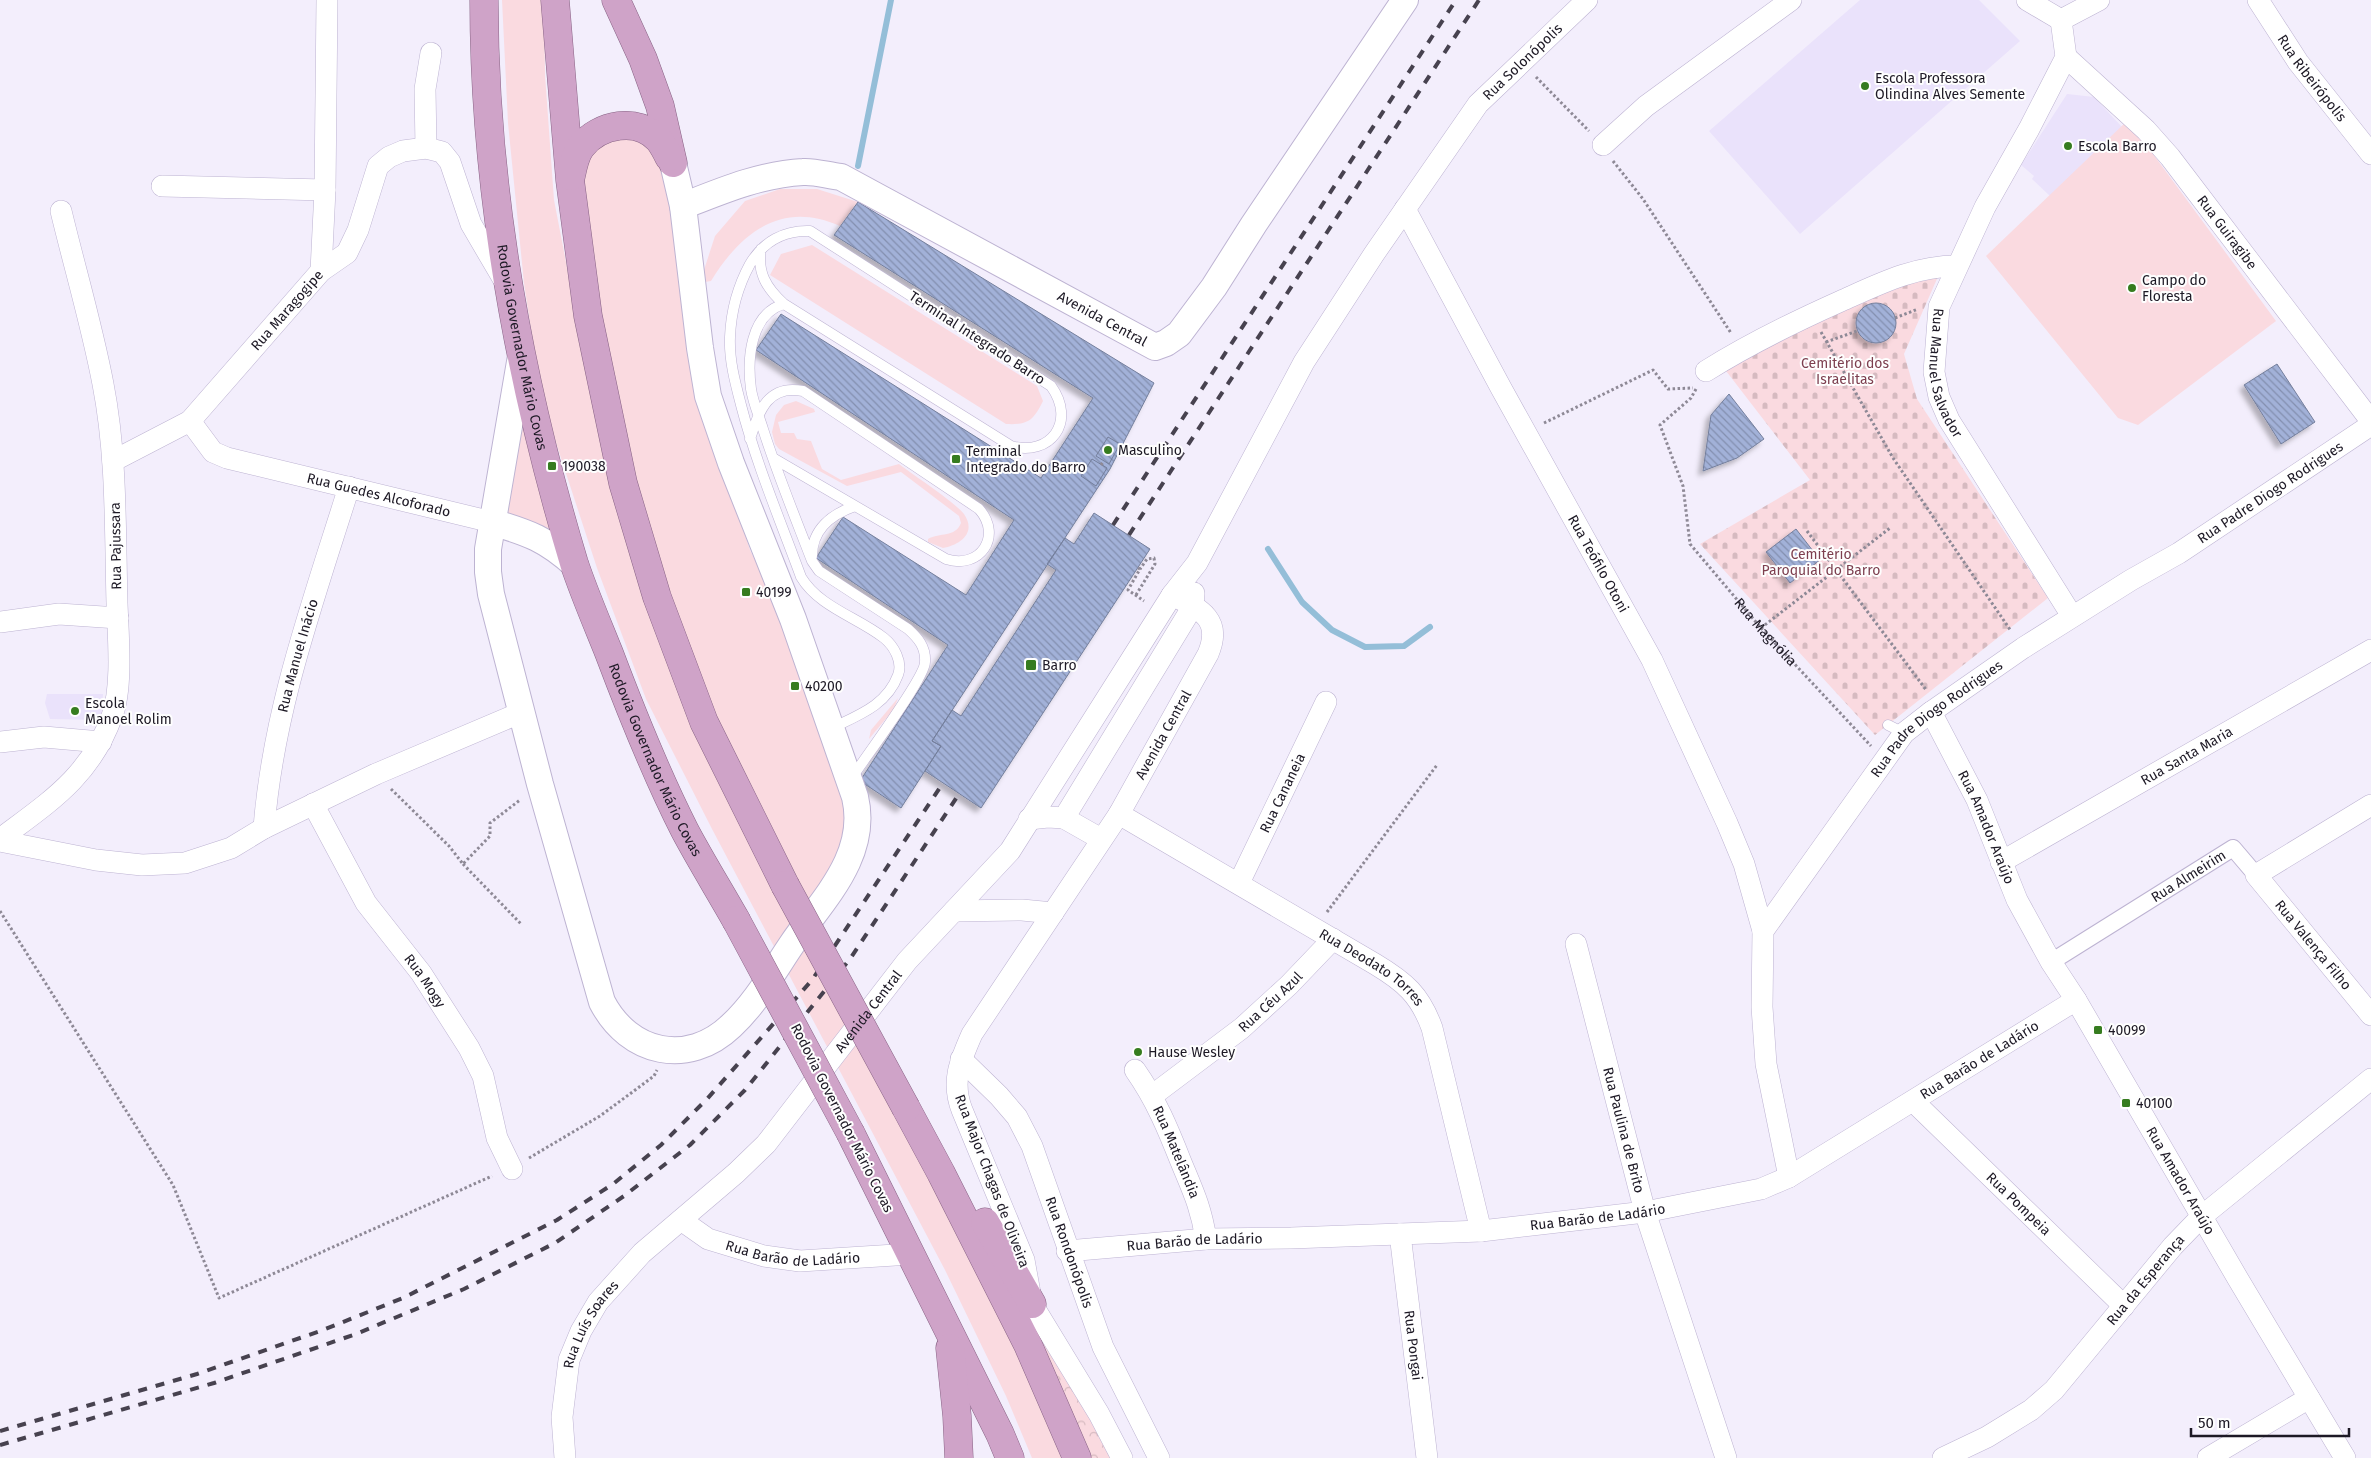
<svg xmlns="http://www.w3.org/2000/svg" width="2371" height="1458" font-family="'Fira Sans',sans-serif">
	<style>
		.built { fill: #eae2fb }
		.grass { fill: #fadae0 }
		.forest { fill: url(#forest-crowns) }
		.cemetery { fill: url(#cemetery-stones) }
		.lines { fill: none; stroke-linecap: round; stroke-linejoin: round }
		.stream { stroke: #94bed8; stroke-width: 6 }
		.building { fill: url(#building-back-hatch); stroke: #747f9c; filter: url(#shadow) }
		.service-casing { stroke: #bdb3d2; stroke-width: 11 }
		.pedestrian-casing { stroke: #bdb3d2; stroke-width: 18 }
		.minor-casing { stroke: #bdb3d2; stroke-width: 22 }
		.tertiary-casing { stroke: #bdb3d2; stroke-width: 28 }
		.trunk-casing { stroke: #896486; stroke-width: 29 }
		.path { stroke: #8e8996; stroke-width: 3; stroke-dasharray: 2.5 2.5; stroke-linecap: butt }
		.service { stroke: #fff; stroke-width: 10 }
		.pedestrian { stroke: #fff; stroke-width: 16 }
		.minor { stroke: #fff; stroke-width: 21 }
		.tertiary { stroke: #fff; stroke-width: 26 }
		.trunk { stroke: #cfa3c8; stroke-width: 28 }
		.rail { stroke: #47424f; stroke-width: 4; stroke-dasharray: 9 9; stroke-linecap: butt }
		.trunk-bridge-casing { stroke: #896486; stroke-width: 29; stroke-linecap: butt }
		.trunk-bridge { stroke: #cfa3c8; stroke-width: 28 }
		.poi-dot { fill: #367c1f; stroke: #fefefe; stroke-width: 2 }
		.labels { text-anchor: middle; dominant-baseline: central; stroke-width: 4; stroke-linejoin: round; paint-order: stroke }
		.street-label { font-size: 14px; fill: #1d1925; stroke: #fefefe }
		.poi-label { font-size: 14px; fill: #1d1925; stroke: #fefefe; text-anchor: start }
		.park-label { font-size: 14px; fill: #7d3f4f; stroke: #fefefe }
	</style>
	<defs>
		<pattern id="forest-crowns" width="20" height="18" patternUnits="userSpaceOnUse" patternTransform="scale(1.25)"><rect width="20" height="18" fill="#fadae0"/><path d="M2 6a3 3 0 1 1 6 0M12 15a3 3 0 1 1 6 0" fill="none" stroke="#d6bac0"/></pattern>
		<pattern id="cemetery-stones" width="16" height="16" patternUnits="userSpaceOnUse" patternTransform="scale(1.25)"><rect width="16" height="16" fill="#fadae0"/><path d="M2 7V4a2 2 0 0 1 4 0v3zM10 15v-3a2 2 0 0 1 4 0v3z" fill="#d6bac0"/></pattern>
		<pattern id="building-back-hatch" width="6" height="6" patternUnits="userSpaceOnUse" patternTransform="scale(1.25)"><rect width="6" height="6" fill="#a2b1d8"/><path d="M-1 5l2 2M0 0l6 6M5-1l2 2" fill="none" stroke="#838faf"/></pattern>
		<filter id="shadow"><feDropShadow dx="-4.5" dy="4.5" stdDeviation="2.5" flood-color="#0004"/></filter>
	</defs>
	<rect width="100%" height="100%" fill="#f3eefc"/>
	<path class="built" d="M1860,0h119l41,41 -220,193 -91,-103z
		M2067,94l27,3 28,30 -72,69 -18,-17 2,-3 -13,-11z
		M47,694h56l-2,26 -51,-1 -5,-16z"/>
	<path class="grass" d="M502,0h42l1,75 9,125 23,119 70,276 321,649 98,214h-34l-26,-62 -61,-126 -233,-441 -66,-130 -49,-131 -56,-171 -17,-114 -16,-160z
		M2128,120l148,201 -138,104 -20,-7 -132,-162z
		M622,138l21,3 19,15 32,220 56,174 48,99 51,174 -15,45 -17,19 2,19 -7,9 -80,-136 -99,-293 -52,-273 2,-49 17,-19z
		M780,189h37l41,13 -18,24c-58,-26 -99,6 -129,55l-6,1 -1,-12 11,-34 30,-35z
		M812,245l225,141 6,15c-10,20 -15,24 -37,23l-236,-149 11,-21z
		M796,401l18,8 1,3 -37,10 3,11h13l3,6 14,2 11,28 19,11 58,-16c14,11 56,38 65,50 13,19 -4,31 -21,34l-15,-6v-3c12,-7 27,-1 33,-16l-2,-7 -58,-44 -54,14 -68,-37 -4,-5 -3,-12 4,-17 8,-10z
		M521,419l34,122 -48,-7 -17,12z
		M898,698l-4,11 -25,30 2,-9z"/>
	<path class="forest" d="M975,1227l142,231h-34z"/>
	<path class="cemetery" d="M1940,272l-36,82 13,45 131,199 -173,137 -175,-191 110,-64 -87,-113 139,-73z"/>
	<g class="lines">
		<path class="stream" d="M858,166l33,-166
			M1268,549l34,53 30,28 33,17 39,-1 26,-19"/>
	</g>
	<path class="building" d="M858,202l296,181 -44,86 -178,272 9,5 -40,62 -41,-27 88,-136 -132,-87 27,-41 123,78 48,-75 -258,-170 25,-36 260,164 52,-80 -259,-163z
		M1856 323a20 20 0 1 1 40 0a20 20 0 1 1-40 0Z
		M2277,364l38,58 -34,22 -37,-59z
		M1729,394l35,45 -27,19 -34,13 8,-56z
		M1108,437l12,7 -11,20 -13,-8z
		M1092,459l15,9 -11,18 -15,-10z
		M1094,513l56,36 -169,259 -56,-37 16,-25 -9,-5 20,-31 9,6 95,-146 -9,-6 18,-26 9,6z
		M1796,529l24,31 -30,23 -24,-31z"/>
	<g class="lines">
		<defs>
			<path id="service" d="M761,249c-4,23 5,39 23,55l227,142c39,11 66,-24 40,-60l-241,-155c-26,-1 -47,11 -60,33 -12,22 -19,48 -20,73 -1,23 5,45 11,68 15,58 39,115 60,172 18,30 56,40 83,61 10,8 19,24 14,37 -11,30 -39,40 -66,53
				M784,304c-34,10 -37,55 -33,85 2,13 8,27 12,40 14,44 32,88 49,132l7,10 89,58c10,9 18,18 17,33 0,16 -61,97 -74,117
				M750,439c9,-27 17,-55 53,-48l176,118c24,27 1,61 -33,50l-173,-101
				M812,556c0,-27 20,-42 43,-50
				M1888,725l16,8"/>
			<g id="pedestrian">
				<path id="s2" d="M2051,962l182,-114 23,27"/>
			</g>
			<g id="minor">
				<path d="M2027,0l34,20"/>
				<path id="s3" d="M2258,0l40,62 73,92"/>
				<path id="s4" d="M2061,20l5,37 -37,72 -44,78 -46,100 -5,65 5,25 10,23 123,196"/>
				<path d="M2061,20l38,-20"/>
				<path id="s5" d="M2066,57l80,73 24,27 201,264"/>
				<path d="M1603,145l43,-39 145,-106"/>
				<path d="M426,148l-1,-59 6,-36"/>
				<path d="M162,186l163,4"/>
				<path id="s6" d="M1405,209l96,179 151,272 75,163 17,41 19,67"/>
				<path d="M321,271l4,-81 2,-190"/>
				<path d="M1706,371c43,-27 88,-49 135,-70 38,-17 73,-35 116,-35"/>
				<path id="s7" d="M190,421l23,31 14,6 265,64"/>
				<path id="s8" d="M113,461l77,-40 131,-150 26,-18 11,-23 20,-64 11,-9 14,-6 23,-3 16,4 8,10 21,62 34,58"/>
				<path d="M0,622l59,-8 59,4"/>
				<path id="s9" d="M1931,712l46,88 40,100 34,62 25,38 162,279 107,179"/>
				<path d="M0,742l44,-5 57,5"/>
				<path id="s10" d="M313,804l53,99 55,70 48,75 14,28 14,62 15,31"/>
				<path id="s11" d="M2371,805l-115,70 115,140"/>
				<path id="s12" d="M1119,814l256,150c30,18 45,31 57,64l49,203"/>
				<path d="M1064,818l37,21"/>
				<path d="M1029,819l19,-2 16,1 129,-212 1,-13"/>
				<path id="s13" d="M264,828c9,-118 50,-229 85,-341"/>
				<path d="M0,839c49,-37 90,-62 112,-123 11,-29 6,-82 5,-113 -2,-73 0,-147 -14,-219 -11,-58 -28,-115 -42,-173"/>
				<path d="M0,841l96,19 46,5 43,-2 46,-15 33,-20 112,-54 146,-62"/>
				<path id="s14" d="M2001,862l370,-212"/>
				<path id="s15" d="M1239,883l87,-181"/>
				<path d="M954,911l68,-1 31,3"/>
				<path id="s16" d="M1576,944l69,268 81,246"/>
				<path id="s17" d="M961,1059l38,37 18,21 15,29 71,201 56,111"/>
				<path id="s18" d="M1135,1070c21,30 33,59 46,92 12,29 20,45 25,77"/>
				<path id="s19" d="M1153,1095l89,-67 47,-43 44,-46"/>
				<path id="s20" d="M1914,1102l210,204"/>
				<path id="s21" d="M1789,1177l-23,-113 -4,-57 1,-76 141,-198 27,-21 92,-64 108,-68 48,-27 192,-128"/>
				<path id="s22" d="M681,1220l27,19 56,17 36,5 111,-7"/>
				<path id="s23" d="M1400,1234l27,224"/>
				<path id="s24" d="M1067,1251l139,-12 85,-1 190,-7 164,-19 116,-23 28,-12 287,-177"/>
				<path id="s25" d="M565,1458l-3,-41 7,-57 12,-29 17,-29 44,-49 94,-80 30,-29 141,-183 103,-110 162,-256 25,-32 107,-201 70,-108 104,-150 109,-104"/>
				<path id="s26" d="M1122,1458l-23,-44 -67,-110 -8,-44 -62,-150c-11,-28 -2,-49 10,-76l147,-220 89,-160c15,-35 -8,-45 -36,-59"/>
				<path id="s27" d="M1943,1458l44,-21 44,-27 23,-20 119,-144 28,-29 170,-138"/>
				<path d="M2208,1458l101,-60"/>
			</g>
			<g id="tertiary">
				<path id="s28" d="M683,206c38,-15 78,-32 120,-34 12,-1 26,4 38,5l314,170 11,-4 13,-9 35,-47 40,-63 151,-224"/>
				<path d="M521,356l-33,193v23l3,22 49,190 62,218c27,52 86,65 129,24 25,-23 42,-54 61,-82 30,-44 77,-88 63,-147l-62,-178 -62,-156 -23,-67 -8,-48 -17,-142 -10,-43"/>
				<path d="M492,522c37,11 54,17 83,43"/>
			</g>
			<g id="trunk">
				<path id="s29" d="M484,0c0,191 35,380 90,563 10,30 23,60 35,90 23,61 47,121 76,178 16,30 34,59 51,89"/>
				<path d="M555,0l15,180 18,136 35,167 34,114 47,125 81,163"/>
				<path d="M616,0l27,59 17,47 13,57"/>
				<path d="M571,176c2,-10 4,-21 10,-29 18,-23 57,-31 78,-7 4,5 7,11 10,17"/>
				<path d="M906,1108l35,65 87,172 49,113"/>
				<path d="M851,1134l149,300 10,24"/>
				<path d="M985,1222l47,82"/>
				<path d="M950,1348l7,68 2,42"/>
			</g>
		</defs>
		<use href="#service" class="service-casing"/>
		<use href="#pedestrian" class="pedestrian-casing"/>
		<use href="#minor" class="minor-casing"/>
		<use href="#tertiary" class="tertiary-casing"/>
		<use href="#trunk" class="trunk-casing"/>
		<g class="path">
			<path d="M1536,77l53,54"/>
			<path d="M1613,161l30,38 88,134"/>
			<path d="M1895,318l23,-9"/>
			<path d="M1821,332l72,126 118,173"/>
			<path d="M1826,342l31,-11"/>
			<path id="s1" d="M1696,389l-5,9 -31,27 23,61 7,58 71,84 110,118"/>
			<path d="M1544,423l109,-53 15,19 25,-1"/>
			<path d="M1101,465l3,-4"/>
			<path d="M1807,531l120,160"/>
			<path d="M1138,568l2,1 -12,21 16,11"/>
			<path d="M1136,595l19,-31 -1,-6 -7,1 -7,10"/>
			<path d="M1761,628l129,-100"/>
			<path d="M391,789l58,57 14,18 27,-28v-13l30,-23"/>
			<path d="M463,864l59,61"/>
			<path d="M0,911l173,274 46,113 273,-122"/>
			<path d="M1327,912l110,-147"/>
			<path d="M529,1158l71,-42 54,-40 3,-6"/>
		</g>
		<use href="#service" class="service"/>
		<use href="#pedestrian" class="pedestrian"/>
		<use href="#minor" class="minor"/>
		<use href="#tertiary" class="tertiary"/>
		<use href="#trunk" class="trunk"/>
		<path class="rail" d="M1113,525l343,-525
			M1129,535l350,-535
			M0,1431l197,-57 126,-44 80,-32 154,-78 56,-36 48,-39 46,-46 105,-119 131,-197
			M0,1445l214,-62 142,-49 108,-45 91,-46 69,-47 66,-51 55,-55 105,-131 109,-165"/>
		<defs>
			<path id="trunk-bridge" d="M785,885l121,223
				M736,920l115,214"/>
		</defs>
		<use href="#trunk-bridge" class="trunk-bridge-casing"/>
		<use href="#trunk-bridge" class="trunk-bridge"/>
	</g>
	<g class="poi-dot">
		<circle cx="1865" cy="86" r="5"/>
		<circle cx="2068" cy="146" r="5"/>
		<circle cx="2132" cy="288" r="5"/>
		<circle cx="1108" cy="450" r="5"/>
		<rect x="951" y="454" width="10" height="10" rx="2.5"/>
		<rect x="547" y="461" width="10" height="10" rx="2.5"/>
		<rect x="741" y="587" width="10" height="10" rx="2.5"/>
		<rect x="1025" y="659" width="12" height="12" rx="2.5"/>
		<rect x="790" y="681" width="10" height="10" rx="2.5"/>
		<circle cx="75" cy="711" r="5"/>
		<rect x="2093" y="1025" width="10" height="10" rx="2.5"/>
		<circle cx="1138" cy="1052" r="5"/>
		<rect x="2121" y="1098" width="10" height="10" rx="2.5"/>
	</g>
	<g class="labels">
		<g class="street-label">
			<text stroke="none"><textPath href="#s25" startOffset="1720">Rua Solonópolis</textPath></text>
			<text stroke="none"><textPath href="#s3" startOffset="95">Rua Ribeirópolis</textPath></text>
			<text stroke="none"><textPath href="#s5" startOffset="239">Rua Guiragibe</textPath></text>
			<text stroke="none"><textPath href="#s8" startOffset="234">Rua Maragogipe</textPath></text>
			<text stroke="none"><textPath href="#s28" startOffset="461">Avenida Central</textPath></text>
			<text transform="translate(977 338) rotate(33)">Terminal Integrado Barro</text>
			<text stroke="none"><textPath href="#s29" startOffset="350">Rodovia Governador Mário Covas</textPath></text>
			<text stroke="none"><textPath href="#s4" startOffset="386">Rua Manuel Salvador</textPath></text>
			<text stroke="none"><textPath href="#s21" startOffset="930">Rua Padre Diogo Rodrigues</textPath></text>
			<text stroke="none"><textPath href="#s7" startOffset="210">Rua Guedes Alcoforado</textPath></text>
			<text transform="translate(116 546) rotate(-91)">Rua Pajussara</text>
			<text stroke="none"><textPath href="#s6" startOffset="404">Rua Teófilo Otoni</textPath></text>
			<text stroke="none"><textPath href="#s1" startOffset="291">Rua Magnólia</textPath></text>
			<text stroke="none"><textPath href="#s13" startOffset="176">Rua Manuel Inácio</textPath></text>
			<text stroke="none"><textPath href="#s21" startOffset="525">Rua Padre Diogo Rodrigues</textPath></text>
			<text stroke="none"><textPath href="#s26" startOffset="820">Avenida Central</textPath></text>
			<text stroke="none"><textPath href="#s14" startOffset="214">Rua Santa Maria</textPath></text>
			<text stroke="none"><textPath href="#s29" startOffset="785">Rodovia Governador Mário Covas</textPath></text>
			<text stroke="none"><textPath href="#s15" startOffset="100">Rua Cananeia</textPath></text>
			<text stroke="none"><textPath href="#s9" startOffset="128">Rua Amador Araújo</textPath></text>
			<text stroke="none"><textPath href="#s2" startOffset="162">Rua Almeirim</textPath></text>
			<text stroke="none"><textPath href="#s11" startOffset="225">Rua Valença Filho</textPath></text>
			<text stroke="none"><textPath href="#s12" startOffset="296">Rua Deodato Torres</textPath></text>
			<text stroke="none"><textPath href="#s10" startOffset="210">Rua Mogy</textPath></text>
			<text stroke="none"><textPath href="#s19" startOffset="150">Rua Céu Azul</textPath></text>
			<text stroke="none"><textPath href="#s25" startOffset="562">Avenida Central</textPath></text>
			<text stroke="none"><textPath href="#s24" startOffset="952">Rua Barão de Ladário</textPath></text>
			<text transform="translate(842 1118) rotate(63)">Rodovia Governador Mário Covas</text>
			<text stroke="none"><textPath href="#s16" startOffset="192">Rua Paulina de Brito</textPath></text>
			<text stroke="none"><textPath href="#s18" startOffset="92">Rua Matelândia</textPath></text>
			<text transform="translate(992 1181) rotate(69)">Rua Major Chagas de Oliveira</text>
			<text stroke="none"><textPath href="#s9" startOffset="532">Rua Amador Araújo</textPath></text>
			<text stroke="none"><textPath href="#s20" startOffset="146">Rua Pompeia</textPath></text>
			<text stroke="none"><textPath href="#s24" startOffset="532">Rua Barão de Ladário</textPath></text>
			<text stroke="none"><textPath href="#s24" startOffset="128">Rua Barão de Ladário</textPath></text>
			<text stroke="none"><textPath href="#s22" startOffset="120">Rua Barão de Ladário</textPath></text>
			<text stroke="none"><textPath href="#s17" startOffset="226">Rua Rondonópolis</textPath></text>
			<text stroke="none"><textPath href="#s27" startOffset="274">Rua da Esperança</textPath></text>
			<text stroke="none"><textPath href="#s25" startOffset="140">Rua Luís Soares</textPath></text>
			<text stroke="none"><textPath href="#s23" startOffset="112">Rua Pongai</textPath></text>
		</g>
		<g class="poi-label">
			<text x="1875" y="78">Escola Professora<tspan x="1875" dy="16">Olindina Alves Semente</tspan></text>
			<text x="2078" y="146">Escola Barro</text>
			<text x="2142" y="280">Campo do<tspan x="2142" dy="16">Floresta</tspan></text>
			<text x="1118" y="450">Masculino</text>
			<text x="966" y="451">Terminal<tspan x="966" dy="16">Integrado do Barro</tspan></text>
			<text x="562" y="466">190038</text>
			<text x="756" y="592">40199</text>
			<text x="1042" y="665">Barro</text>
			<text x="805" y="686">40200</text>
			<text x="85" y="703">Escola<tspan x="85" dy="16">Manoel Rolim</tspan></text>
			<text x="2108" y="1030">40099</text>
			<text x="1148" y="1052">Hause Wesley</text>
			<text x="2136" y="1103">40100</text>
		</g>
		<g class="park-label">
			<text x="1845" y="363">Cemitério dos<tspan x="1845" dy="16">Israelitas</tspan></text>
			<text x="1821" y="554">Cemitério<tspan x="1821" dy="16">Paroquial do Barro</tspan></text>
		</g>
	</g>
	<path d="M2191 1428v8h158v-8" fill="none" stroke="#1d1925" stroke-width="2.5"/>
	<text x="2198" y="1428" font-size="15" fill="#1d1925" stroke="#fefefe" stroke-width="4" paint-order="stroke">50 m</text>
</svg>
